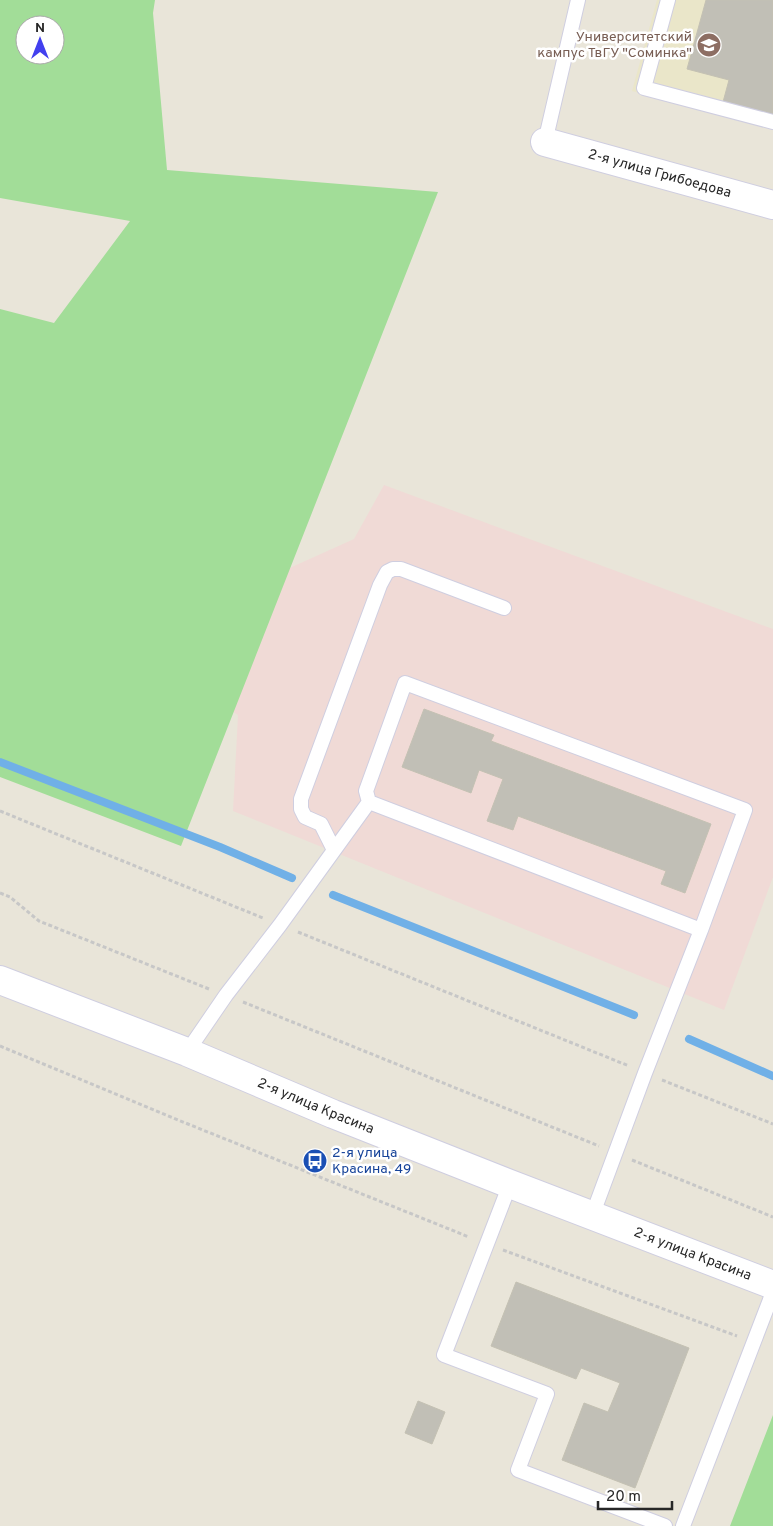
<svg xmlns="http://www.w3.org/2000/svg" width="773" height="1526" font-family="Overpass,sans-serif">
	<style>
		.education { fill: #eae6c9 }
		.medical { fill: #f0dad6 }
		.green { fill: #a2dd98; fill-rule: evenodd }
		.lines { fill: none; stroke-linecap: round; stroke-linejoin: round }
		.stream { stroke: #70b0e7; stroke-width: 8 }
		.building { fill: #c1bfb6; stroke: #c4c1b3 }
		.lane-casing { stroke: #cfcee0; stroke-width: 16 }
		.street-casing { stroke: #cfcee0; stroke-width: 30 }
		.secondary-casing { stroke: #cfcee0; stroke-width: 30 }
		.path { stroke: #c7c7c7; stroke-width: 3; stroke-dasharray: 4 2.5; stroke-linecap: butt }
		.lane { stroke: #fff; stroke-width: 14 }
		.street { stroke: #fff; stroke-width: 28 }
		.secondary { stroke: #fff; stroke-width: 28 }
		.labels { text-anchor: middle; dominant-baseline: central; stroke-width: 5; stroke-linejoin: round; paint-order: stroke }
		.education-label { font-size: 14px; fill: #785e54; stroke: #fff; text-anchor: end }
		.street-label { font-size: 14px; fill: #272727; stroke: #fff }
		.transit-label { font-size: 14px; fill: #164399; stroke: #fff; text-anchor: start }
	</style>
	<rect width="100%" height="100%" fill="#e9e5d9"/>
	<path class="education" d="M657,0h116v128l-141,-37z"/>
	<path class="medical" d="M384,485l389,144v248l-49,133 -491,-199 5,-96 -25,-16 70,-128 71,-32z"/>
	<path class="green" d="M0,0h155l-2,13 14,157 271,22 -257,654 -181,-69v-468l54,14 76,-102 -130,-23zM25,25h30v30h-30z
		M773,1415v111h-43z"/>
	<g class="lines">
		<path class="stream" d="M0,762l220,85 72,31
			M333,895l301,120
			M689,1039l84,37"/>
	</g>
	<path class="building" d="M706,0h67v115l-50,-13 6,-22 -42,-11z
		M424,709l70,26 -3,6 220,83 -26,69 -24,-9 5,-13 -148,-55 -5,14 -26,-9 16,-42 -24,-9 -8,23 -69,-26z
		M516,1282l173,66 -54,140 -73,-28 22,-57 24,9 12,-29 -39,-15 -5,11 -85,-33z
		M418,1401l27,11 -13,32 -27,-11z"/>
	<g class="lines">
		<defs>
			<path id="lane" d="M668,0l-24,88 129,34
				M545,142l33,-142
				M369,802l-3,-11 39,-108 340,127 -44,120
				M334,850l-13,-26 -16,-7 -4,-8v-10l79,-214 7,-13 6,-3h8l103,39
				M187,1052l39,-57 54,-70 89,-123 332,128 -56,143 -53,143
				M510,1184l-66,171 103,39 -29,76 147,56
				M683,1526l90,-234"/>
			<g id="street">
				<path id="s1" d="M545,142l228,63"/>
			</g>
			<g id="secondary">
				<path id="s2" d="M0,980l187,72 146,62 177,70 263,101"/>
			</g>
		</defs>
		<use href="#lane" class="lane-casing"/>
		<use href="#street" class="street-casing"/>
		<use href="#secondary" class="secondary-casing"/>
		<path class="path" d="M0,811l263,107
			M0,893l10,4 29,24 170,68
			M298,932l331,134
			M243,1002l356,144
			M0,1046l178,74 291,117
			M662,1080l111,44
			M632,1160l141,57
			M503,1250l234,86"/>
		<use href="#lane" class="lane"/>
		<use href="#street" class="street"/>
		<use href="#secondary" class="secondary"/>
	</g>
	<defs>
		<symbol id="university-disc" viewBox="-11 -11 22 22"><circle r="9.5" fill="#8d6e63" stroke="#fff"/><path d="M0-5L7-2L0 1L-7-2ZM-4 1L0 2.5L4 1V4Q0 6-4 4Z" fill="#fff"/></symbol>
		<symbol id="bus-disc" viewBox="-11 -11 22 22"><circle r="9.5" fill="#1a4fb4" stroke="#fff"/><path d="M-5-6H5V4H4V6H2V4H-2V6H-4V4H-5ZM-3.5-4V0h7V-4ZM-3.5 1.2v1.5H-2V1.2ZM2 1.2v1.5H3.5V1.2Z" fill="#fff"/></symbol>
	</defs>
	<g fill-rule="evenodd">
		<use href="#university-disc" x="695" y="31" width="28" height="28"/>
		<use href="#bus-disc" x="301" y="1147" width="28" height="28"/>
	</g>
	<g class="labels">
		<g class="education-label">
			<text x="692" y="37">Университетский<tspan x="692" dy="16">кампус ТвГУ "Соминка"</tspan></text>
		</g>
		<g class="street-label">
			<text stroke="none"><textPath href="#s1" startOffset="119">2-я улица Грибоедова</textPath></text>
			<text stroke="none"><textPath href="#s2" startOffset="340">2-я улица Красина</textPath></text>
			<text stroke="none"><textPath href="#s2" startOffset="745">2-я улица Красина</textPath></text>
		</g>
		<g class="transit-label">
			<text x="332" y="1153">2-я улица<tspan x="332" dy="16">Красина, 49</tspan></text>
		</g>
	</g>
	<g transform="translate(40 40)"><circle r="24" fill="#ffffff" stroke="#a9a9a9"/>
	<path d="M0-4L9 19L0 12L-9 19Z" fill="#4240ef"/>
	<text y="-8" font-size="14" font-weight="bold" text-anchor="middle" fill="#272727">N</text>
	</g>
	<path d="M598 1501v8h74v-8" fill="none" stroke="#272727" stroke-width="2.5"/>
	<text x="606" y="1501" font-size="15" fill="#272727" stroke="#ffffff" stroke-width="4" paint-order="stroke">20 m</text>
</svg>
